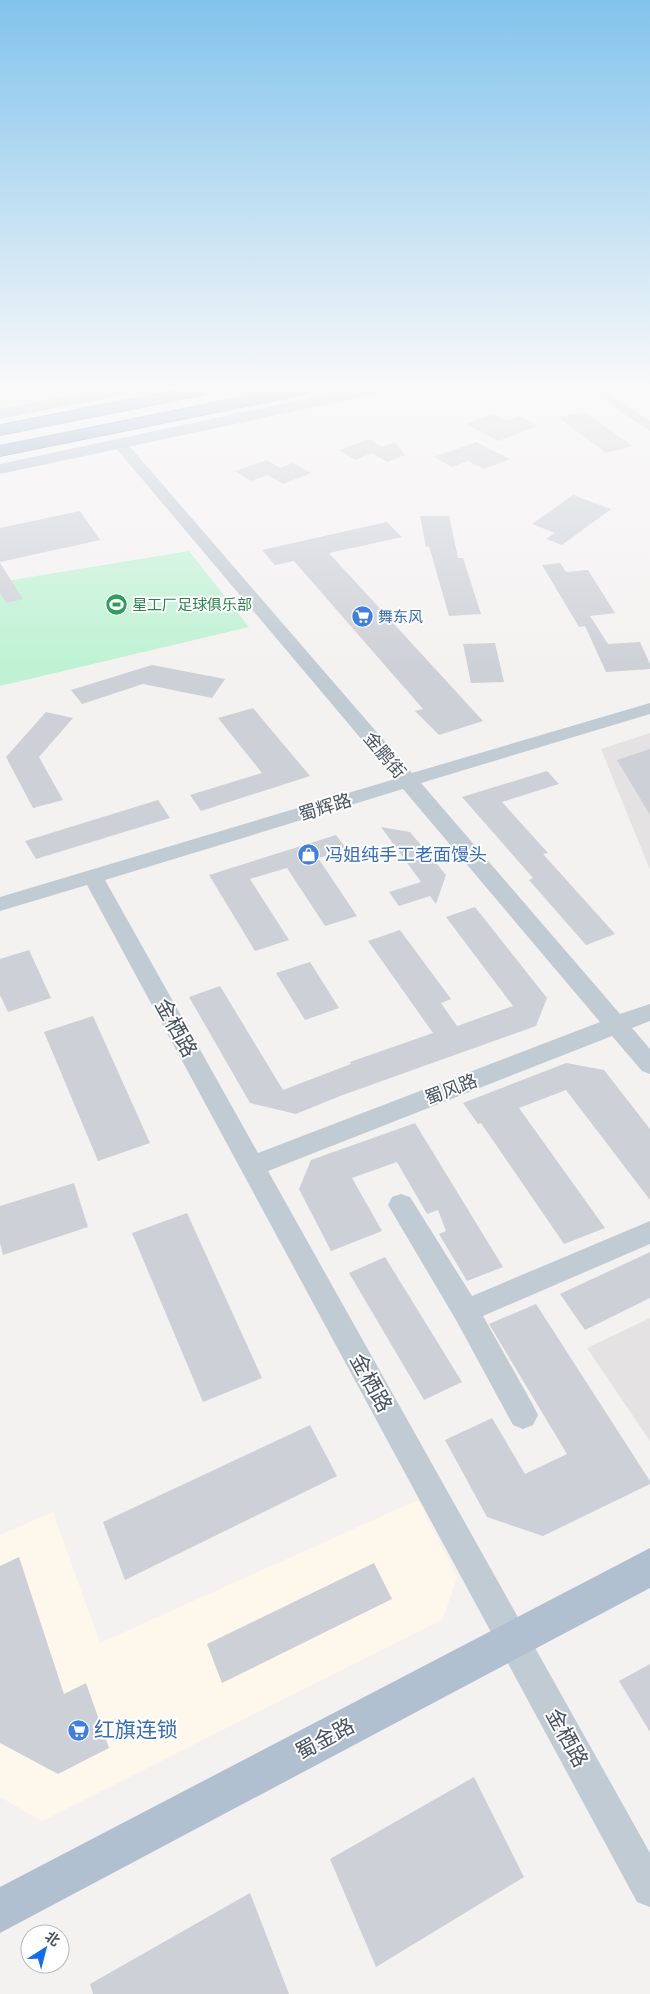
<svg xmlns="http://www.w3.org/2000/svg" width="650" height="1994" font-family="Roboto,'Noto Sans SC',sans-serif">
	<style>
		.commercial { fill: #fdf8eb }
		.education { fill: #e5e2e3 }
		.green { fill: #bef2d3 }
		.building { fill: #cdd0d6 }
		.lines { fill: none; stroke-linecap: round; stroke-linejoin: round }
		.highway-casing { stroke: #728eae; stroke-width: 2 }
		.minor { fill: #c1cbd3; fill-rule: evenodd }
		.major { fill: #b0c0d1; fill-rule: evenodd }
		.highway { fill: #87a3c2; fill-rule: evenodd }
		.labels { text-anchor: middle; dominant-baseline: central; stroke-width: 4; stroke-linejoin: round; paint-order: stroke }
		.far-leisure-label { font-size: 15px; fill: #27864d; stroke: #fff; text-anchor: start }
		.far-shop-label { font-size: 15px; fill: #366cbe; stroke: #fff; text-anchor: start }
		.street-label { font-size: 18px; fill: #485460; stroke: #fff }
		.shop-label { font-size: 18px; fill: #366cbe; stroke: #fff; text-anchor: start }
		.near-street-label { font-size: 21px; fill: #485460; stroke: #fff }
		.near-shop-label { font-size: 21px; fill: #366cbe; stroke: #fff; text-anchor: start }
	</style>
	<rect width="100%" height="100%" fill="#f4f1f1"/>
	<path class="commercial" d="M418,1500l39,77 -14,42 -401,202 -42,-24v-262l53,-23 47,131z"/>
	<path class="education" d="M650,733v137l-49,-121z
		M650,1318v123l-63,-93z"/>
	<path class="green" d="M0,389h45l-14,11 -31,6z
		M189,551l60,76 -249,59v-104z"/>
	<path class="building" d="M584,412l49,34 -27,7 -48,-36z
		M493,414l14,7 12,-5 19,10 -40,15 -32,-17z
		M369,439l13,8 13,-5 10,13 -18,7 -15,-9 -17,7 -16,-10z
		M476,442l34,17 -26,10 -16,-8 -16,6 -18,-10z
		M267,460l13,8 13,-5 18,10 -28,11 -15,-9 -17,6 -16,-10z
		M573,495l38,14 -49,36 -16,-6 9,-6 -23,-9z
		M80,511l20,29 -100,22v-34z
		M420,516h29l9,42h5l18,56 -32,2 -20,-70 -3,1z
		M387,522l15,15 -73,16 154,168 -44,14 -24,-24 8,-2 -129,-148 -19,4 -13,-15z
		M0,563l23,36 -17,4 -6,-10z
		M560,563l6,9 22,-2 27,43 -25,3 18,28 32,-2 10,22v5l-44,3 -21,-46 -6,1 -37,-62z
		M495,643l9,39 -33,1 -8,-39z
		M152,665l73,14 -13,19 -69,-14 -61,20 -11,-14z
		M253,708l57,68 -109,35 -11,-16 72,-22 -44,-55z
		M46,712l27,6 -34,39 24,43 -30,8 -27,-51z
		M650,749v66l-33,-55z
		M547,771l12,13 -57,18 46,51 -5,1 72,80 -29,11 -57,-65 4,-2 -71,-81z
		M158,800l12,18 -134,41 -11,-18z
		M381,827l29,5 36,43 -10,29 -6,-8 -31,10 -10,-14 32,-10z
		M336,835l11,15 -29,8 39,58 -32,10 -38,-58 -37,11 39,61 -34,11 -46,-76z
		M475,907l72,91 -11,28 -196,70 -44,18 -46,-11 -61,-106 31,-11 63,104 68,-26 -1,-2 83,-29 -65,-92 32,-11 51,69 -10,4 16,23 56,-20 -67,-89z
		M29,950l22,48 -43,14 -8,-17v-36z
		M310,962l29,46 -34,12 -29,-47z
		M93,1016l57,127 -52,18 -54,-129z
		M566,1063l38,7 46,59v71l-84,-110 -47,18 86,120 -41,16 -83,-121 -3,1 -15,-21z
		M415,1123l88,144 -36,14 -28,-47 7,-3 -8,-21 -11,4 -30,-52 -45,16 30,53 -51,20 -32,-62 12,-29z
		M74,1183l14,44 -85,28 -3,-12v-37z
		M187,1213l75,165 -59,24 -71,-169z
		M650,1252v46l-65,32 -25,-36z
		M385,1257l77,125 -38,18 -75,-127z
		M536,1304l114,177v3l-107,52 -56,-19 -42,-77 47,-22 33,56 42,-20 -78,-130z
		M310,1425l27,51 -212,104 -22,-58z
		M19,1557l45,137 22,-11 23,65 -51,26 -58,-31v-177z
		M374,1563l18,36 -170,84 -15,-39z
		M650,1664v68l-31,-51z
		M474,1777l50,100 -148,90 -46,-108z
		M250,1893l39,101h-196l-3,-10z"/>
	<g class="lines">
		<defs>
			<path id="highway" d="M184,389h31l-8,5 -207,41v-10z
				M282,389h31l-8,5 -305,62v-10z"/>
		</defs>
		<use href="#highway" class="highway-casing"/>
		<path class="minor" d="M588,389h14l48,32v10z
			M120,440l5,1 287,332 238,-70v11l-229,69 199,231 30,-10v17l-18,7 18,21v25l-8,-3 -30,-35 -344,135 382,682v54l-13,-5 -550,-1017 -87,26v-14l395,-118 -280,-332 -2,-3zM403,789l197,233 -342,131 -153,-273z
			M401,1194l9,3 62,99 178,-75v23l-167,72 50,89 5,10 -5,10 -10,4 -10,-4 -57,-105 -68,-115 4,-8z"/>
		<path class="major" d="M105,389h32l-8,5 -129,25v-10z
			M353,389h30l-8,5 -375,80v-10z
			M650,1548v40l-650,345v-46z"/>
		<use href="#highway" class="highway"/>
	</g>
	<linearGradient id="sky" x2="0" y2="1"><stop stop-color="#82c3ec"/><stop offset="0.58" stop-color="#faf9f9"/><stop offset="1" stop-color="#faf9f9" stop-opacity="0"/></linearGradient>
	<rect width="650" height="668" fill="url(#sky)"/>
	<defs>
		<symbol id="stadium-disc" viewBox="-11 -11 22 22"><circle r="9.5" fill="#2e9e5b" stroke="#fff"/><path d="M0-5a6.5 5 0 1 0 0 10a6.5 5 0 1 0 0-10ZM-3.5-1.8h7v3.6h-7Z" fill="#fff"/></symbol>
		<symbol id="supermarket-disc" viewBox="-11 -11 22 22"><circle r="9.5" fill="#3f7fe0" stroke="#fff"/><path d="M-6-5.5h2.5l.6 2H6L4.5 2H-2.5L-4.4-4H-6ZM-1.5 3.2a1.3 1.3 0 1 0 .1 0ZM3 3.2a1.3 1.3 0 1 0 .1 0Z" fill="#fff"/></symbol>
		<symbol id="shop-disc" viewBox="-11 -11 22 22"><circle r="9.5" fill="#3f7fe0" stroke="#fff"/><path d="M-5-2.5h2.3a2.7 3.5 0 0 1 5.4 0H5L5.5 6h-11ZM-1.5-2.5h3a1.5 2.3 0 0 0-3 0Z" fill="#fff"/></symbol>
	</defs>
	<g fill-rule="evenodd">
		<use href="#stadium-disc" x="104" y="592" width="25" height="25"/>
		<use href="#supermarket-disc" x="350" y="604" width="25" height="25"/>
		<use href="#shop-disc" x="296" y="842" width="25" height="25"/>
		<use href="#supermarket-disc" x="66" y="1718" width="25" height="25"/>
	</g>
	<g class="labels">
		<g class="far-leisure-label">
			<text x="132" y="605">星工厂足球俱乐部</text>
		</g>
		<g class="far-shop-label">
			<text x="378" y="617">舞东风</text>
		</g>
		<g class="street-label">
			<text transform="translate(385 755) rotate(50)">金鹏街</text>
			<text transform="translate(325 807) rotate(-17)">蜀辉路</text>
			<text transform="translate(451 1089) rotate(-21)">蜀风路</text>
		</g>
		<g class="shop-label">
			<text x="325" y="854">冯姐纯手工老面馒头</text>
		</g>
		<g class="near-street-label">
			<text transform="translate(176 1028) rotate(61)">金栖路</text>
			<text transform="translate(371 1383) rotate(61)">金栖路</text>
			<text transform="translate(567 1738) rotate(61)">金栖路</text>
			<text transform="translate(325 1739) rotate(-28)">蜀金路</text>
		</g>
		<g class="near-shop-label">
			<text x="94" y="1730">红旗连锁</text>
		</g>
	</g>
	<g transform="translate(45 1949) rotate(36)"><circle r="24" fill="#ffffff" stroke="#b6bbbf"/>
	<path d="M0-4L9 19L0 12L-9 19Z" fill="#0f6ff0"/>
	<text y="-8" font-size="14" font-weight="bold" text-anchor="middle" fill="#485460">北</text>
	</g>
</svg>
